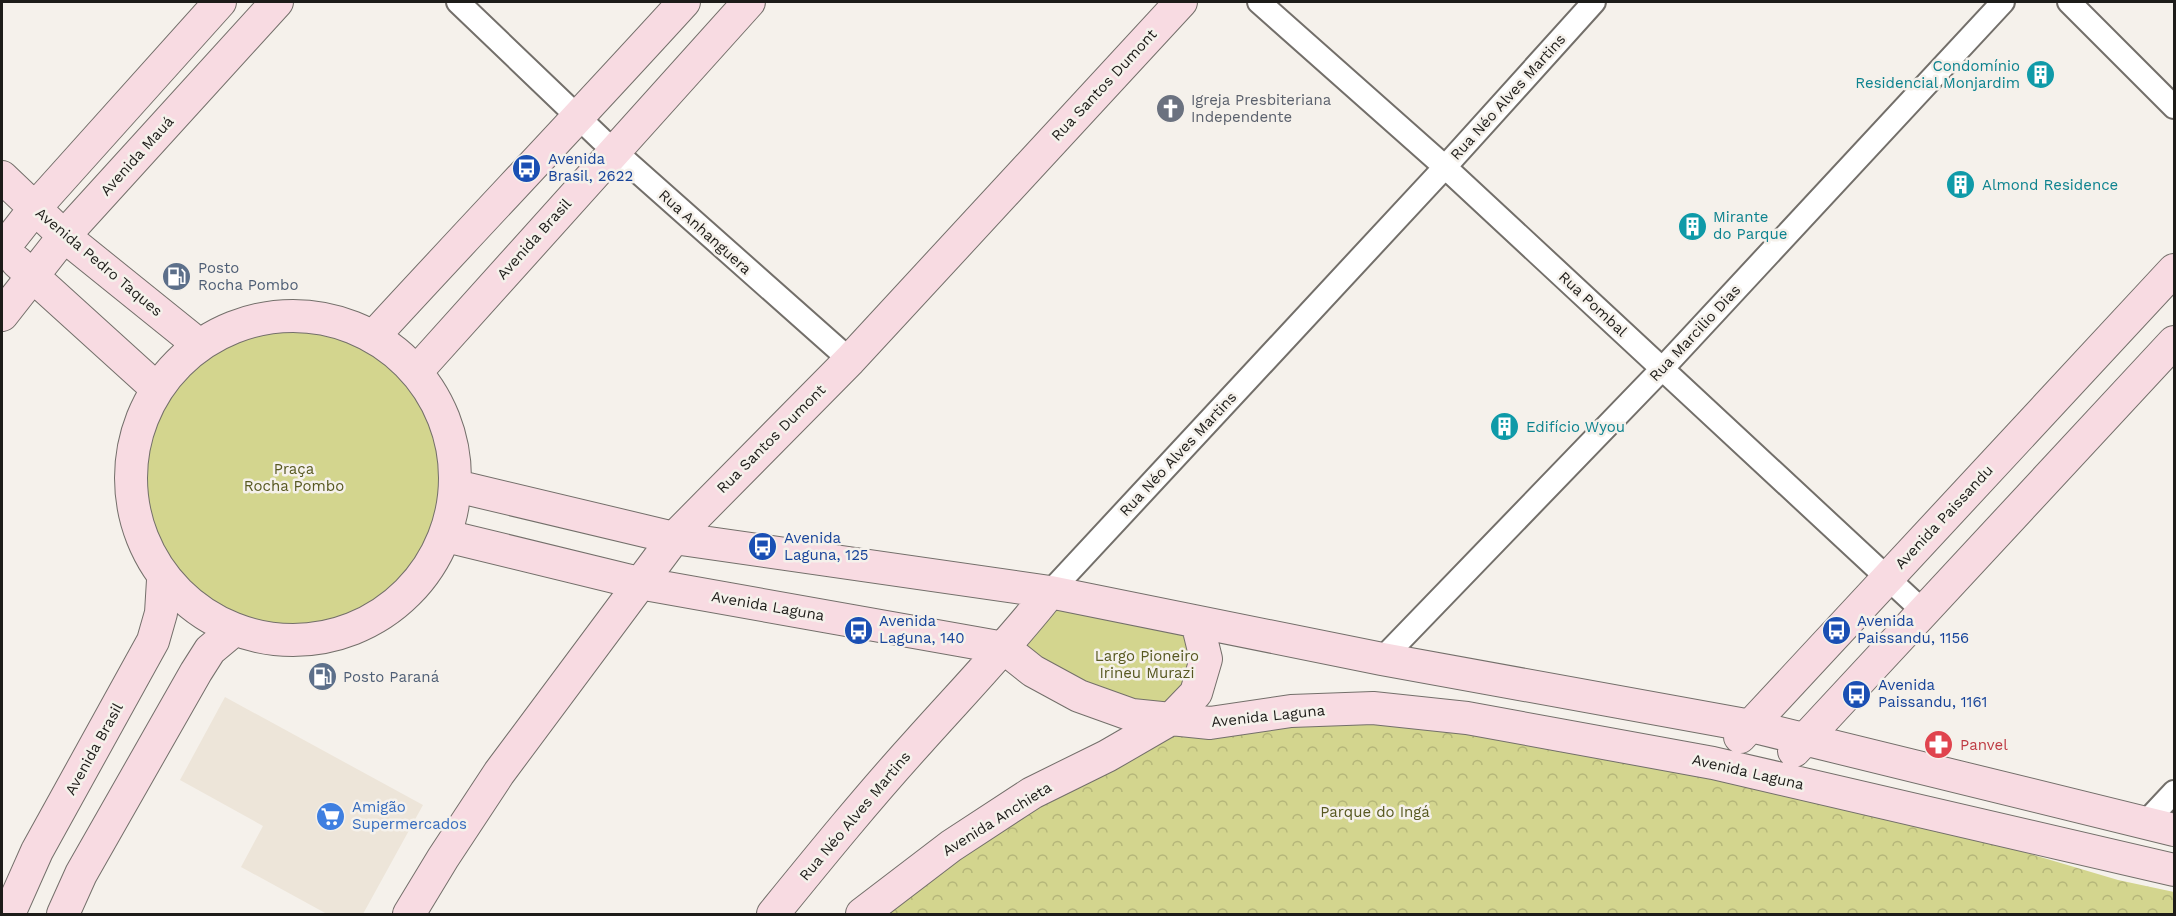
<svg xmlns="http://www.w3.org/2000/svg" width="2176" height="916" font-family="'Work Sans',sans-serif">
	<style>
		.built { fill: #ede5d9 }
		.green { fill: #d3d58e }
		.forest { fill: url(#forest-crowns) }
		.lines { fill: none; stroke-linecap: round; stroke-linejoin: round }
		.street-casing { stroke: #736f6a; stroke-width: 26 }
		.secondary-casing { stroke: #736f6a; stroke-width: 34 }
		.street { stroke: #fff; stroke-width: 22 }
		.secondary { stroke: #f8dbe2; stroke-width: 32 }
		.labels { text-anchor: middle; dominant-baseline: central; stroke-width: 5; stroke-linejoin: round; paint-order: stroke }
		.culture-label { font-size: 15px; fill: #0d838f; stroke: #f5f1eb; text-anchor: start }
		.street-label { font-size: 15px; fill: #1d1c19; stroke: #f5f1eb }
		.worship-label { font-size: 15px; fill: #5b616d; stroke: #f5f1eb; text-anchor: start }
		.transit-label { font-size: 15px; fill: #164399; stroke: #f5f1eb; text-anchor: start }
		.service-label { font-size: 15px; fill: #4e5e75; stroke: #f5f1eb; text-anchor: start }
		.park-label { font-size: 15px; fill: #575820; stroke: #f5f1eb }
		.health-label { font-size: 15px; fill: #be3a42; stroke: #f5f1eb; text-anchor: start }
		.shop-label { font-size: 15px; fill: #366cbe; stroke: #f5f1eb; text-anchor: start }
	</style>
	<defs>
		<pattern id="forest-crowns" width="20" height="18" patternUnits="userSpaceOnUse" patternTransform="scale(1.5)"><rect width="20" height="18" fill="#d3d58e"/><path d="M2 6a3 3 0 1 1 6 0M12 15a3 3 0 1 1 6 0" fill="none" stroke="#b5b67a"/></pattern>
	</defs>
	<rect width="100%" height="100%" fill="#f5f1eb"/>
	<path class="built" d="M225,697l198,108 -60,109h-36l-86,-47 22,-41 -83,-46z"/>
	<path class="green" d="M131 478a162 162 0 1 1 324 0a162 162 0 1 1-324 0Z
		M1050,592l147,30 9,37 -35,60 -167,-71z"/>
	<path class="forest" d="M1373,708l399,69 346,103 56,12v22h-1312l309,-195z"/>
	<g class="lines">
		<defs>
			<path id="street" d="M458,2l143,137 249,221
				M1259,2l186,165 478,444
				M2069,2l105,105
				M1050,592l395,-425 149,-165
				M1382,659l280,-290 341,-367
				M2145,823l29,-31"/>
			<path id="secondary" d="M2,177l62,59 134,108
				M2,250l33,-42 185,-206
				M17,262l139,126
				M2,315l62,-79 213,-234
				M131 478a162 162 0 1 1 324 0a162 162 0 1 1-324 0Z
				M374,336c103,-112 208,-222 310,-334
				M417,371l332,-369
				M456,486l218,52 376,54 332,67 369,67 423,104
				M446,536l193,47 365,65 29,23 46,25 53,19 78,8 81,-12 82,-3 94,10 246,45 461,107
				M1740,737l434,-467
				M1794,751l380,-409
				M9,914l28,-63 116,-210 8,-28 2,-33
				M63,914l18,-40 115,-202 14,-22 24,-20
				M409,914l34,-56 56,-85 175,-235 176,-178 331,-358
				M773,914c48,-59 96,-118 147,-174 44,-49 89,-96 130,-148
				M862,914l89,-68 81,-53 75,-37 64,-37 25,-26 10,-34 -9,-37"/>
		</defs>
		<use href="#street" class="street-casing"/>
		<use href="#secondary" class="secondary-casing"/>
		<use href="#street" class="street"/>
		<use href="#secondary" class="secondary"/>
	</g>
	<defs>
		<symbol id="building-disc" viewBox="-11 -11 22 22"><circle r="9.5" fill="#0f9aa8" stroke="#f5f1eb"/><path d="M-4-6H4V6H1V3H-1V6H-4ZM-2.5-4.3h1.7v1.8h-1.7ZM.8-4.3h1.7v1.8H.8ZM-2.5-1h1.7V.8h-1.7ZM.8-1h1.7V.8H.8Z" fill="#fff"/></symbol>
		<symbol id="church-disc" viewBox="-11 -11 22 22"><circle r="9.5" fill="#6b7280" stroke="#f5f1eb"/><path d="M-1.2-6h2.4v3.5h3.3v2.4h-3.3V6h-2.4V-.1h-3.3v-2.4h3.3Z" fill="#fff"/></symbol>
		<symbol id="bus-disc" viewBox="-11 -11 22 22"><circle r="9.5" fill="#1a4fb4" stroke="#f5f1eb"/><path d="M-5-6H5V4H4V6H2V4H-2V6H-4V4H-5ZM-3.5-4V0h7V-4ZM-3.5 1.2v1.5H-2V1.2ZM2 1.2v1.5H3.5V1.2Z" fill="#fff"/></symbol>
		<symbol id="fuel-disc" viewBox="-11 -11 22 22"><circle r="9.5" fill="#5c6f8a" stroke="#f5f1eb"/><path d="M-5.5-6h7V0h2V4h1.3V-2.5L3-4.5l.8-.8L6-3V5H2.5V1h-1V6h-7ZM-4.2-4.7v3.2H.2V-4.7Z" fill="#fff"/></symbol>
		<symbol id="pharmacy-disc" viewBox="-11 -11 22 22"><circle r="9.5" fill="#e0444e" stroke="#f5f1eb"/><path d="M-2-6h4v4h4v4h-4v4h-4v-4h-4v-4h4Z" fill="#fff"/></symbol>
		<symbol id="supermarket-disc" viewBox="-11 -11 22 22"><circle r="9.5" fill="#3f7fe0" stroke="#f5f1eb"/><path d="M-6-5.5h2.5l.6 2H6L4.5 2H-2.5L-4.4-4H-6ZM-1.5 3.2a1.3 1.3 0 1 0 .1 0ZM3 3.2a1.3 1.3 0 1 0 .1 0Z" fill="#fff"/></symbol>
	</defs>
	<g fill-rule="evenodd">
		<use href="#building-disc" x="2024" y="58" width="33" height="33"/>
		<use href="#church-disc" x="1154" y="92" width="33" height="33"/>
		<use href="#bus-disc" x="510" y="152" width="33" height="33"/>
		<use href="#building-disc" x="1944" y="168" width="33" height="33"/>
		<use href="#building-disc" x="1676" y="210" width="33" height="33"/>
		<use href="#fuel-disc" x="160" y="260" width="33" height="33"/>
		<use href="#building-disc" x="1488" y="410" width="33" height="33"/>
		<use href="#bus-disc" x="746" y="530" width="33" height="33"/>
		<use href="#bus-disc" x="842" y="614" width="33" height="33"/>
		<use href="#bus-disc" x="1820" y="614" width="33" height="33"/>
		<use href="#fuel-disc" x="306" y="660" width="33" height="33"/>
		<use href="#bus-disc" x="1840" y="678" width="33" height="33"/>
		<use href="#pharmacy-disc" x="1922" y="728" width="33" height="33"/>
		<use href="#supermarket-disc" x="314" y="800" width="33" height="33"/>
	</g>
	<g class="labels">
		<g class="culture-label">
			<text x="2020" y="66" text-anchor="end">Condomínio<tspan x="2020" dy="17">Residencial Monjardim</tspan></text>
			<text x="1982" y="185">Almond Residence</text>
			<text x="1713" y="217">Mirante<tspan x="1713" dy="17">do Parque</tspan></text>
			<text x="1526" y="427">Edifício Wyou</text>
		</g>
		<g class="street-label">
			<text transform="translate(1104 85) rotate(-47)">Rua Santos Dumont</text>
			<text transform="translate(1508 97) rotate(-48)">Rua Néo Alves Martins</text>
			<text transform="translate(137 156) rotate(-48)">Avenida Mauá</text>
			<text transform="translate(705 232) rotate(42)">Rua Anhanguera</text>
			<text transform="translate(534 239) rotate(-48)">Avenida Brasil</text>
			<text transform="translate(99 262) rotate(40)">Avenida Pedro Taques</text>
			<text transform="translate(1593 304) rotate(43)">Rua Pombal</text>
			<text transform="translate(1695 333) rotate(-47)">Rua Marcilio Dias</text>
			<text transform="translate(771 439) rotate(-45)">Rua Santos Dumont</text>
			<text transform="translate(1178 454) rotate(-47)">Rua Néo Alves Martins</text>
			<text transform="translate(1944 517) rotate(-47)">Avenida Paissandu</text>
			<text transform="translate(768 606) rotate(10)">Avenida Laguna</text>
			<text transform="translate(1268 716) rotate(-6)">Avenida Laguna</text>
			<text transform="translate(94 749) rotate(-61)">Avenida Brasil</text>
			<text transform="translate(1748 772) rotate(13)">Avenida Laguna</text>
			<text transform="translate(855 816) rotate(-50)">Rua Néo Alves Martins</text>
			<text transform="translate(997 819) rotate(-32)">Avenida Anchieta</text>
		</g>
		<g class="worship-label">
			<text x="1191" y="100">Igreja Presbiteriana<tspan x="1191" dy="17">Independente</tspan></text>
		</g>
		<g class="transit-label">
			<text x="548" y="159">Avenida<tspan x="548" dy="17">Brasil, 2622</tspan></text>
			<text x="784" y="538">Avenida<tspan x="784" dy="17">Laguna, 125</tspan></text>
			<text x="879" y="621">Avenida<tspan x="879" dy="17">Laguna, 140</tspan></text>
			<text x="1857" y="621">Avenida<tspan x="1857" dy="17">Paissandu, 1156</tspan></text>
			<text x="1878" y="685">Avenida<tspan x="1878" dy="17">Paissandu, 1161</tspan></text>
		</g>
		<g class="service-label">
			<text x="198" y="268">Posto<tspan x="198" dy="17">Rocha Pombo</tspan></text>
			<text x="343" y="677">Posto Paraná</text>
		</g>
		<g class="park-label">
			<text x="294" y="469">Praça<tspan x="294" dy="17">Rocha Pombo</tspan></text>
			<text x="1147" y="656">Largo Pioneiro<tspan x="1147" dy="17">Irineu Murazi</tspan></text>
			<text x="1375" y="812">Parque do Ingá</text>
		</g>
		<g class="health-label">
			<text x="1960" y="745">Panvel</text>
		</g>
		<g class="shop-label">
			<text x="352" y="807">Amigão<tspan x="352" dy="17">Supermercados</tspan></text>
		</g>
	</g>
	<rect width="2176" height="916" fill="none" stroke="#1d1c19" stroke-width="6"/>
</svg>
